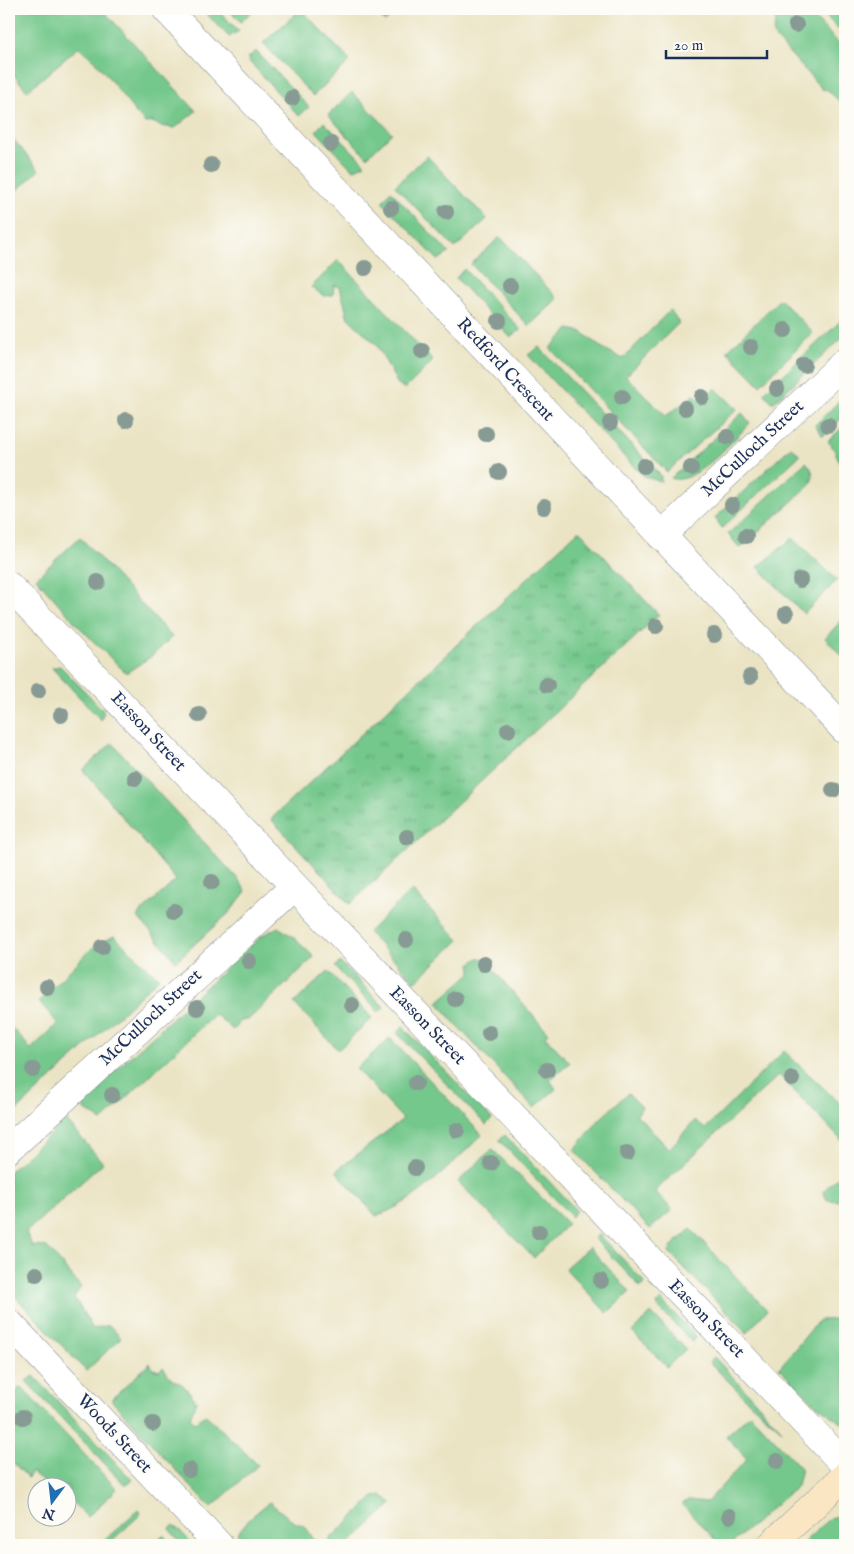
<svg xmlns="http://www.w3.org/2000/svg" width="854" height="1554" font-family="'IM FELL English',serif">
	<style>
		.green { fill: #74c88c; stroke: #487c75 }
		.park { fill: url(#park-tufts); stroke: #487c75 }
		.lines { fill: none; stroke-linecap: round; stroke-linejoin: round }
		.street-casing { stroke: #838a91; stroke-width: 29 }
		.secondary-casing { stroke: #838a91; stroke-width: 29 }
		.street { stroke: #fff; stroke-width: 28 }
		.secondary { stroke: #fbe6c4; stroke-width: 28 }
		.tree { fill: #879a94 }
		.labels { text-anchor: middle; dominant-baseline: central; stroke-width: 4; stroke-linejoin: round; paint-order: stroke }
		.street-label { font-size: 18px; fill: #1b2f5e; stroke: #fdfcf7 }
	</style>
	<defs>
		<pattern id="park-tufts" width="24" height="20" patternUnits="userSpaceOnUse" patternTransform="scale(1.25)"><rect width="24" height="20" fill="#74c88c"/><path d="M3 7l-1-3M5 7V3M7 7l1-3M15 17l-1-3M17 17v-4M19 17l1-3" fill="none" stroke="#5ea376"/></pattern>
	</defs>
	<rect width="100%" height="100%" fill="#fdfcf7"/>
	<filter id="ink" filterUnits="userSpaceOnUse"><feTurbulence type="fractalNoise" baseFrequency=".02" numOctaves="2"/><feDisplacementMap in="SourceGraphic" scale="10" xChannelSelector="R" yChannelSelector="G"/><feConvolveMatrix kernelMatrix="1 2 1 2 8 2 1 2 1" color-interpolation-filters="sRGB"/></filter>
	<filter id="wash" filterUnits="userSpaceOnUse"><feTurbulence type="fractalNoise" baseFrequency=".0096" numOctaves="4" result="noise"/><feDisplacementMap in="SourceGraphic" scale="20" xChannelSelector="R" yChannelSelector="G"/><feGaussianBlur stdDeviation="1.12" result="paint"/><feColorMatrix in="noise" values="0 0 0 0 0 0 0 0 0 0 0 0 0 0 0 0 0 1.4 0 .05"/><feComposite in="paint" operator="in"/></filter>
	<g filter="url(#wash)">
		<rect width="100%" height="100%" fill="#ebe4c4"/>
		<path class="green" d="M21,9h81l94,102 -21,17 -15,-2 -7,-4 -8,1c-24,-25 -38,-54 -66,-76l-52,44 -18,-22v-49z
			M202,9h15l22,22 -10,6z
			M228,9h26l-13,13z
			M301,9l49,52 -37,35 -50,-53z
			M373,9h26l-14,13z
			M764,9h42l39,41v56l-19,-17 -3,1 -50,-55 3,-15z
			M819,9h19l7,8v19z
			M256,51l53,56 -10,9 -52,-57z
			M352,92l40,41 -25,24 -39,-42z
			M324,122l41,42 -12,6 -37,-39z
			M9,134l30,36 -30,28z
			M427,156l60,63 -32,29 -60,-62z
			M391,191l58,62 -11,7 -56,-58z
			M500,237l58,62 -29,27 -58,-62z
			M338,260l95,101 -28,28 -8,-6 -20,-38 -29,-27 -8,-31 -6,-2 -1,10 -9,1 -13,-9z
			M464,269l57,61 -11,7 -54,-59z
			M780,299l33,34 -53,52 -33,-34z
			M670,310l9,13 -53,53 40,40 28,-21 9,5 12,-12 22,21 -70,63 -117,-124 19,-19 13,3 17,14 24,13z
			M845,317v18l-72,68 -9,-10z
			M539,347l122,129v6l-17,-6 -10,-9 -106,-112z
			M845,395v20l-22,21 -8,-11z
			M742,413l8,10c-15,15 -57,65 -79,55z
			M845,425v48c-7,-11 -8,-22 -17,-32z
			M791,447l9,8 -78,73 -7,-10z
			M806,462c8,9 9,14 3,24l-69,62 -12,-14z
			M80,537l92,100 -20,19 -26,17 -47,-46 -43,-49z
			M793,538l44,42 -33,34 -46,-47z
			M845,617v42l-20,-21z
			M60,666l44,45 -3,9 -49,-52z
			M112,743l126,136 8,12 -16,21 -54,49 -39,-45 39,-36 -93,-110z
			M412,890l47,50 -44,42 -47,-50z
			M278,927l14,9 22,21 -66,63h-7l-8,10 -18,-16 -113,107 -18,-12 -1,-9 163,-150 17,-15z
			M114,936l45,42 -150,140v-88l3,-2 19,21 27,-25 -19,-23 52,-52z
			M479,958l8,1 5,9 56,65 -3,3 25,27 -20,17 6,9 -22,19 -83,-89 -13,-17 33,-29v-10z
			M340,962l44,45 -5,5 -44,-45z
			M328,971l44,47 -34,32 -44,-47z
			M403,1027l89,92 -6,6 -89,-92z
			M390,1038l92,97c-32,30 -63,66 -106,81l-40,-45 67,-52 -47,-50z
			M784,1051l61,57v36l-66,-69 -124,116 17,19 -22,19 -76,-79 27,-32 27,-25 14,14 -5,8 32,34 26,-29 10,9z
			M66,1120l37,43 -77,69 6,14 15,1 34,40 -7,10 19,32 16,-4 12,13 -35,33 -77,-81v-118z
			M505,1135l71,75 -4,7 -73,-77z
			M492,1149l76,75 -34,34 -76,-76z
			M845,1170v31l-18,-1 -4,-9z
			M691,1229l76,81 -20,23 -78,-81 4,-7z
			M599,1234l46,49 -5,4 -46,-49z
			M589,1247l41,45 -23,21 -42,-45z
			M661,1300l36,37 -5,5 -36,-37z
			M651,1313l35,36 -19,18 -35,-35z
			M845,1319v103l-2,2 -28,-20 -36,-36 40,-48z
			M714,1357l69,74 -37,-32 -37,-37z
			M150,1363l3,6 6,2 4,-4 9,13c11,2 18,12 24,21l-6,17 5,4 11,-7 52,50 -47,43 -100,-108z
			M34,1376l98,104 -4,4h-4l-98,-103z
			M21,1387l96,102 -30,28 -19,-19v-12h-20l-16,-14 -4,6 -19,-20v-44l9,-25z
			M750,1414l51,54 -4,18 -67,59h-10l-38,-41 6,-4 19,2 40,-43 -21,-23z
			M382,1495l10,9 -45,41h-100l-10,-11 12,-15 20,-17 25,20 11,4 9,14 12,3 48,-46z
			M138,1510l3,4 -34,31h-8z
			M843,1515l2,3v27h-44l29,-27z
			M174,1525l20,20h-11l-14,-16z
			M163,1535l9,10h-20z"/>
		<path class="park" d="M579,530l80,85 -309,289 -79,-85z"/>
	</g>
	<g filter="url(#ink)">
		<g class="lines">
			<defs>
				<path id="street" d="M166,9l679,721
					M661,536l184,-174
					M9,586l836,879
					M9,1149l285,-262
					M9,1323l210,222"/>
				<path id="secondary" d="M771,1545l74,-69"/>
			</defs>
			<use href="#street" class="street-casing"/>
			<use href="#secondary" class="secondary-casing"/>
			<use href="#street" class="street"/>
			<use href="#secondary" class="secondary"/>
		</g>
		<g class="tree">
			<circle cx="796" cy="25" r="8"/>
			<circle cx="292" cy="98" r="8"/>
			<circle cx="331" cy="144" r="8"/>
			<circle cx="211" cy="165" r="8"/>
			<circle cx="391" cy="208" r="8"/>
			<circle cx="446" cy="212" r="8"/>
			<circle cx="365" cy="268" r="8"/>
			<circle cx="510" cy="286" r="8"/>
			<circle cx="499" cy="321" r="8"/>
			<circle cx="785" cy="330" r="8"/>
			<circle cx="751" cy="347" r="8"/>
			<circle cx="422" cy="351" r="8"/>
			<circle cx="804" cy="365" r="8"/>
			<circle cx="777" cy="389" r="8"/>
			<circle cx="622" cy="397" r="8"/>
			<circle cx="702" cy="397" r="8"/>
			<circle cx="685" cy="408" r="8"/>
			<circle cx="126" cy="420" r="8"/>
			<circle cx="610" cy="423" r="8"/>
			<circle cx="828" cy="425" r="8"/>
			<circle cx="486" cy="434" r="8"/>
			<circle cx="727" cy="437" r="8"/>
			<circle cx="644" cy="466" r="8"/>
			<circle cx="691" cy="468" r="8"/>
			<circle cx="499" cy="472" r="8"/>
			<circle cx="732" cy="505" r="8"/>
			<circle cx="544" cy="507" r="8"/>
			<circle cx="746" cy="536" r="8"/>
			<circle cx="800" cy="580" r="8"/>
			<circle cx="98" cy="582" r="8"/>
			<circle cx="786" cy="614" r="8"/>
			<circle cx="656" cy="626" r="8"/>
			<circle cx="714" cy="635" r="8"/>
			<circle cx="750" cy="677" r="8"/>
			<circle cx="547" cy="685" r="8"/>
			<circle cx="38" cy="691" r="8"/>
			<circle cx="61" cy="715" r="8"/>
			<circle cx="199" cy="715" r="8"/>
			<circle cx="508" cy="730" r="8"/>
			<circle cx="135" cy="778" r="8"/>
			<circle cx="833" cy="790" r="8"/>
			<circle cx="407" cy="837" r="8"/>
			<circle cx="212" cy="882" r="8"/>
			<circle cx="174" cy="911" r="8"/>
			<circle cx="406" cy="940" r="8"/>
			<circle cx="102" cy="947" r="8"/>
			<circle cx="249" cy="961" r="8"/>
			<circle cx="484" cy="964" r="8"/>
			<circle cx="47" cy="987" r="8"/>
			<circle cx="455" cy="999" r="8"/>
			<circle cx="352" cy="1005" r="8"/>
			<circle cx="197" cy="1008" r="8"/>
			<circle cx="489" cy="1033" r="8"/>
			<circle cx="33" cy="1070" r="8"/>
			<circle cx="547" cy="1070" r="8"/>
			<circle cx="792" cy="1079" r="8"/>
			<circle cx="416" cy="1083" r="8"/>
			<circle cx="112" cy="1095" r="8"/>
			<circle cx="457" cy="1130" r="8"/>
			<circle cx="627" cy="1153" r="8"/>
			<circle cx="491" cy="1163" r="8"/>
			<circle cx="415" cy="1168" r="8"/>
			<circle cx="539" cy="1232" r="8"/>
			<circle cx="36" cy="1274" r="8"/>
			<circle cx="601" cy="1281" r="8"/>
			<circle cx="23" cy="1417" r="8"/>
			<circle cx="153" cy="1424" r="8"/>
			<circle cx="777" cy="1461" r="8"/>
			<circle cx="189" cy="1470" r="8"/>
			<circle cx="729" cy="1516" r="8"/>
		</g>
	</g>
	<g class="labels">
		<g class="street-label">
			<text transform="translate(505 370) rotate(47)">Redford Crescent</text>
			<text transform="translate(753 449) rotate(-43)">McCulloch Street</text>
			<text transform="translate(148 732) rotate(47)">Easson Street</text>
			<text transform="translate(151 1018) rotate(-43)">McCulloch Street</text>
			<text transform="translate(427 1026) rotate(46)">Easson Street</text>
			<text transform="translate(706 1319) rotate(46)">Easson Street</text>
			<text transform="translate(114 1434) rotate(47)">Woods Street</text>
		</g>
	</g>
	<rect width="854" height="1554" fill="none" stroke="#fdfcf7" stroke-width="30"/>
	<g transform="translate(52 1502) rotate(195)"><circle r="24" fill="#fdfcf7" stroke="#a3aaba"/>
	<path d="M0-4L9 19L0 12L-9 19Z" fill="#1f6fb2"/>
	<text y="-8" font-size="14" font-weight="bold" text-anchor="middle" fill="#1b2f5e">N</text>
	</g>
	<path d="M666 50v8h101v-8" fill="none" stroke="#1b2f5e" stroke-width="2.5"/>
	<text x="674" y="50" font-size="15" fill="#1b2f5e" stroke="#fdfcf7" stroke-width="4" paint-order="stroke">20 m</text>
</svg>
